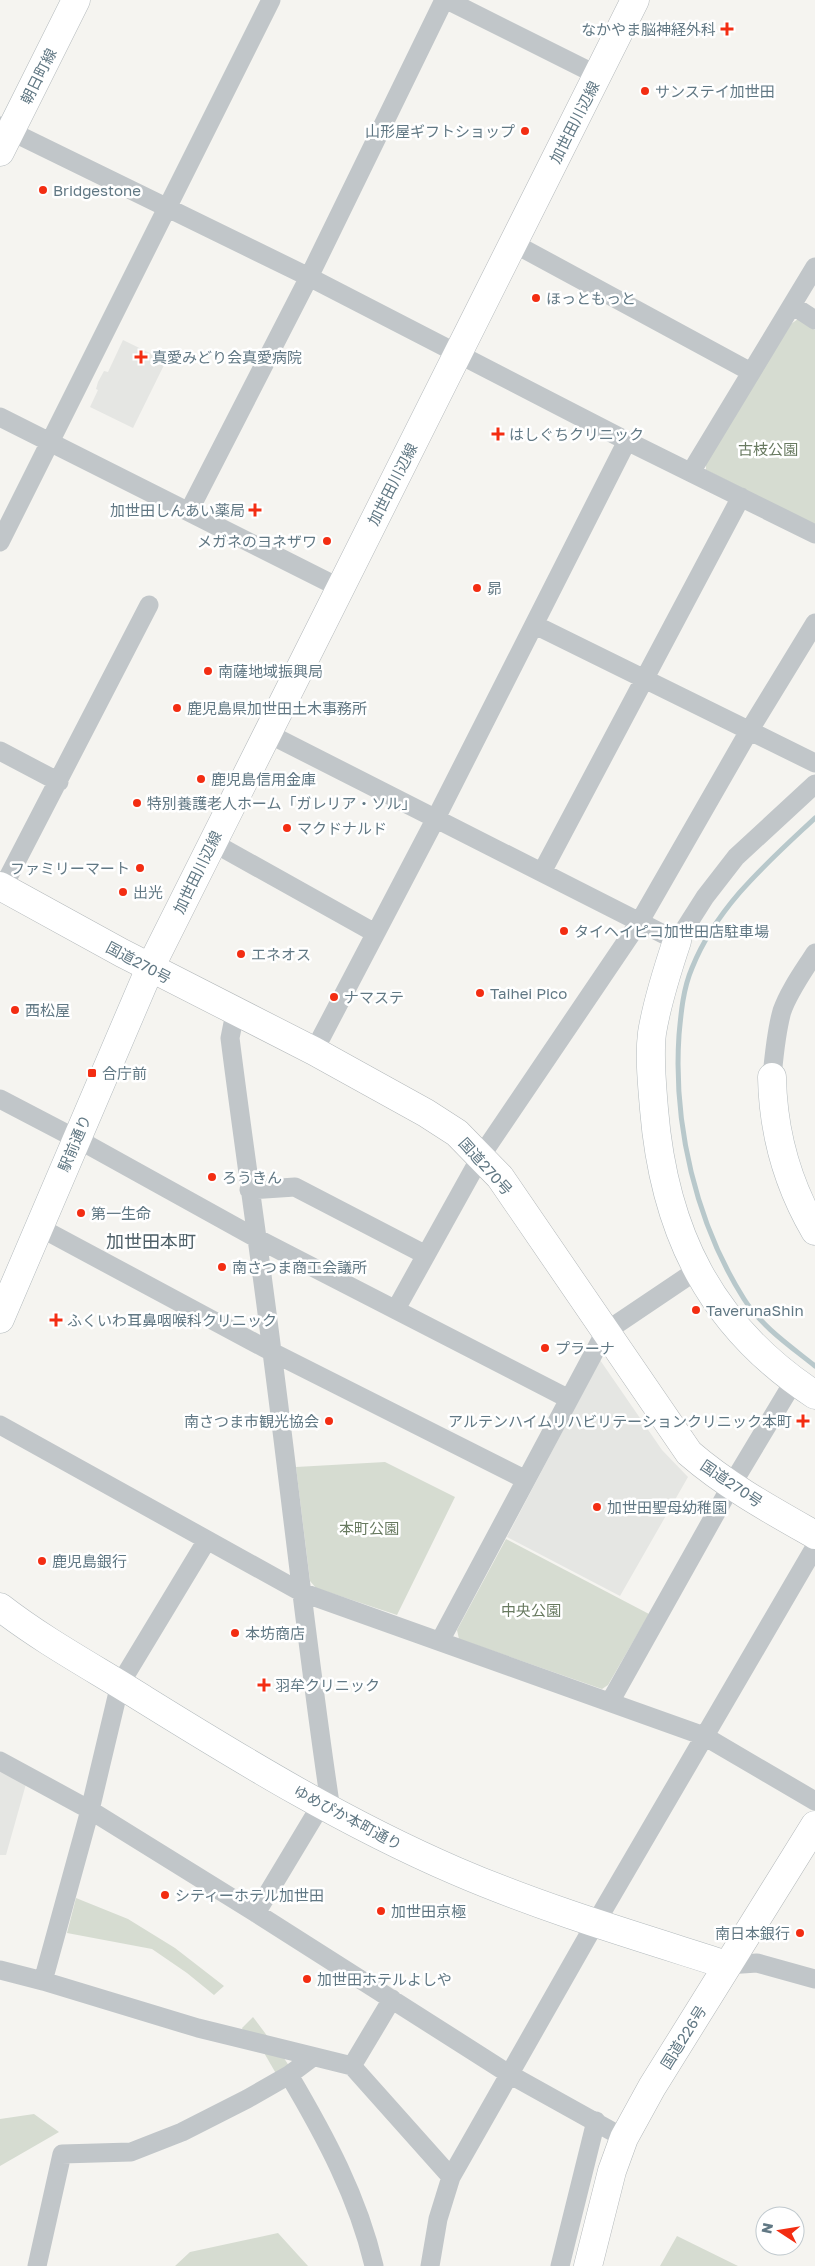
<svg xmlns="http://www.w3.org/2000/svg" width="815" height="2266" font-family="'Golos Text','Noto Sans JP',sans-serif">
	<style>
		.built { fill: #e5e6e3 }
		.green { fill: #d6dcd1 }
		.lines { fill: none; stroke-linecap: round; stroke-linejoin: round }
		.stream { stroke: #b8c8cb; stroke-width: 5 }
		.secondary-casing { stroke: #b3babd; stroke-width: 29 }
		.primary-casing { stroke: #b4b9bc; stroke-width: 29 }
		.highway-casing { stroke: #b3b8ba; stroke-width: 29 }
		.street { stroke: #c1c6c9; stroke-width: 19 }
		.secondary { stroke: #fff; stroke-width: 28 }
		.primary { stroke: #fff; stroke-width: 28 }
		.highway { stroke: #fff; stroke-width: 28 }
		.poi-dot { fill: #f32d12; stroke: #fff; stroke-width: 2 }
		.labels { text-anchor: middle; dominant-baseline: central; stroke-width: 5; stroke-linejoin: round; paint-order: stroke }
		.poi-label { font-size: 15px; fill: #617884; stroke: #fff; text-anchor: start }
		.street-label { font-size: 15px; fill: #617884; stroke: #fff }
		.park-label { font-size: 15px; fill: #687a60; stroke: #fff }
		.quarter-label { font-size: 18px; fill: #4f6068; stroke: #fff }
	</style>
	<rect width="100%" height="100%" fill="#f5f4f0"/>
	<path class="built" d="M123,340l43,21 -33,67 -43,-21 8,-17 -2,-1 2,-7 6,-11 4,1z
		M600,1360l62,90 26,27 -68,119 -113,-59z
		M0,1771l26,13 -20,71h-6z"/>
	<path class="green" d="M798,319l17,11v195l-109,-55v-9l85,-137z
		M385,1462l70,35 -58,118 -81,-27 -6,-7 -14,-114z
		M506,1539l143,75 -41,71 -6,4 -143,-50 -2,-9z
		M76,1898l52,21 47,29 49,38 -10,9 -27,-22 -35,-24 -85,-16z
		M253,2017l15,20 -24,-4 -2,-5z
		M263,2051l19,4 9,14 -13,8z
		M34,2114l25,18 -59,34v-47z
		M278,2233l30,33h-133l15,-14z
		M677,2236l61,30h-78z"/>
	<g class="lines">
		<path class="stream" d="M815,818c-48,45 -98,88 -123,150 -9,21 -11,45 -13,67 -6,90 17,188 65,264 17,27 46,47 71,67"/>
		<defs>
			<path id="secondary" d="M0,152l76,-152
				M677,941c-10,30 -20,61 -25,92 -3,24 0,51 2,76 10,123 56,217 161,286
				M772,1077c1,56 15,106 43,154
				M0,1319l150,-351
				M0,1607c45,35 96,62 145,93 100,62 202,124 311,171 88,38 180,65 271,94"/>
			<path id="primary" d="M150,968l485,-968"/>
			<path id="highway" d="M0,886l122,67 192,98 112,62 31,20 43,44 189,276c38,33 82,57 126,82
				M588,2266l24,-95 12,-33 28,-51 163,-262"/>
		</defs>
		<use href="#secondary" class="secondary-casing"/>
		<use href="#primary" class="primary-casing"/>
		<use href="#highway" class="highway-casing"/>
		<path class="street" d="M447,0l150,75
			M0,126l309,151 318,164 188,93
			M513,243l238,129
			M792,305l23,15
			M0,417l340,171
			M691,472l124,-205
			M189,511l120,-234 135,-277
			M0,542l271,-542
			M535,625l280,138
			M267,733l410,208 28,-44 31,-40 79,-73
			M0,751l59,31
			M212,842l163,91
			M542,872l199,-375
			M0,893l149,-288
			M235,1013l-5,25c13,104 29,209 42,314 20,153 36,306 59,458
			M314,1051l121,-231 192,-379
			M772,1077c2,-21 4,-45 10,-66 7,-20 21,-39 33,-58
			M0,1099l90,47 166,92 313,161
			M249,1190l46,-3 131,68
			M39,1227l233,125 254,128
			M396,1309l85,-153 159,-235 109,-190 66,-108
			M0,1425l301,167 403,144 111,65
			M440,1641l165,-309 92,-62
			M610,1702l121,-216 63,-105
			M0,1761l90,49 166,103 253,161 115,64
			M256,1913l65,-108
			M727,1965l30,-2 58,16
			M0,1970l43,11 155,47 154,38 40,-67
			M43,1981l47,-171 30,-126 87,-144
			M352,2066l99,111
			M289,2075c36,61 69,122 85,191
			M37,2266l25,-112 69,-2 51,-20 65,-33 42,-24 24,-18
			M430,2266l8,-47 13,-42 137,-241 227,-389
			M560,2266l36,-145"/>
		<use href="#secondary" class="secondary"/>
		<use href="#primary" class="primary"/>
		<use href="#highway" class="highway"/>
	</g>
	<g class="poi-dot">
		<path d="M724.5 21.5h5v5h5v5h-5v5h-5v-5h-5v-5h5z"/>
		<circle cx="645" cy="91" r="5"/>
		<circle cx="525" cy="131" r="5"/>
		<circle cx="43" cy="190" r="5"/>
		<circle cx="536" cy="298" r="5"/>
		<path d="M138.5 349.5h5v5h5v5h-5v5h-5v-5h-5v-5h5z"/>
		<path d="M495.5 426.5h5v5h5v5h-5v5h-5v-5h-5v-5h5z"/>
		<path d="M252.5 502.5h5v5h5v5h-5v5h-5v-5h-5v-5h5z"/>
		<circle cx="327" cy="541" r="5"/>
		<circle cx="477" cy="588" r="5"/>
		<circle cx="208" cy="671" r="5"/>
		<circle cx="177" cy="708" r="5"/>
		<circle cx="201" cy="779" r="5"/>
		<circle cx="137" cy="803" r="5"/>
		<circle cx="287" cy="828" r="5"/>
		<circle cx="140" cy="868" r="5"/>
		<circle cx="123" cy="892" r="5"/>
		<circle cx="564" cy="931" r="5"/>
		<circle cx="241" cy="954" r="5"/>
		<circle cx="480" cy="993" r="5"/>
		<circle cx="334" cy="997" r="5"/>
		<circle cx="15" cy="1010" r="5"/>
		<rect x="87" y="1068" width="10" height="10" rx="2.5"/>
		<circle cx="212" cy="1177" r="5"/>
		<circle cx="81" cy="1213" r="5"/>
		<circle cx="222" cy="1267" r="5"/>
		<circle cx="696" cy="1310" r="5"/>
		<path d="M53.5 1312.5h5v5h5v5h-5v5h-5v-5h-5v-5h5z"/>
		<circle cx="545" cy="1348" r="5"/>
		<circle cx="329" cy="1421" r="5"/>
		<path d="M800.5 1413.5h5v5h5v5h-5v5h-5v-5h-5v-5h5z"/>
		<circle cx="597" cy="1507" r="5"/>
		<circle cx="42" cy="1561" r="5"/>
		<circle cx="235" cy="1633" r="5"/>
		<path d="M261.5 1677.5h5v5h5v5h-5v5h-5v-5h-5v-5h5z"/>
		<circle cx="165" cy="1895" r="5"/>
		<circle cx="381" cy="1911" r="5"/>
		<circle cx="800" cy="1933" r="5"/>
		<circle cx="307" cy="1979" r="5"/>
	</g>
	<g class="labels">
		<g class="poi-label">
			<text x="716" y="29" text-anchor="end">なかやま脳神経外科</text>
			<text x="655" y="91">サンステイ加世田</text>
			<text x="515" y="131" text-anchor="end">山形屋ギフトショップ</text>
			<text x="53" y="190">Bridgestone</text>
			<text x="546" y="298">ほっともっと</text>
			<text x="152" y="357">真愛みどり会真愛病院</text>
			<text x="509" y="434">はしぐちクリニック</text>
			<text x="245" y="510" text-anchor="end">加世田しんあい薬局</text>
			<text x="317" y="541" text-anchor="end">メガネのヨネザワ</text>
			<text x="487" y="588">昴</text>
			<text x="218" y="671">南薩地域振興局</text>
			<text x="187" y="708">鹿児島県加世田土木事務所</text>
			<text x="211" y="779">鹿児島信用金庫</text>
			<text x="147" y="803">特別養護老人ホーム「ガレリア・ソル」</text>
			<text x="297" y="828">マクドナルド</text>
			<text x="130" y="868" text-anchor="end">ファミリーマート</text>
			<text x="133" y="892">出光</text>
			<text x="574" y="931">タイヘイピコ加世田店駐車場</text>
			<text x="251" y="954">エネオス</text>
			<text x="490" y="993">Taihei Pico</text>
			<text x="344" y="997">ナマステ</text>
			<text x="25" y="1010">西松屋</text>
			<text x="102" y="1073">合庁前</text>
			<text x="222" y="1177">ろうきん</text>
			<text x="91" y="1213">第一生命</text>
			<text x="232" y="1267">南さつま商工会議所</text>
			<text x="706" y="1310">TaverunaShin</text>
			<text x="67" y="1320">ふくいわ耳鼻咽喉科クリニック</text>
			<text x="555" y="1348">プラーナ</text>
			<text x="319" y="1421" text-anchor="end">南さつま市観光協会</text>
			<text x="792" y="1421" text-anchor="end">アルテンハイムリハビリテーションクリニック本町</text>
			<text x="607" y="1507">加世田聖母幼稚園</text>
			<text x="52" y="1561">鹿児島銀行</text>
			<text x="245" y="1633">本坊商店</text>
			<text x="275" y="1685">羽牟クリニック</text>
			<text x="175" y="1895">シティーホテル加世田</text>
			<text x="391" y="1911">加世田京極</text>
			<text x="790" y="1933" text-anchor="end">南日本銀行</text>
			<text x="317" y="1979">加世田ホテルよしや</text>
		</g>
		<g class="street-label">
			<text transform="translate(38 76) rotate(-63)">朝日町線</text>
			<text transform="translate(574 122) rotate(-63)">加世田川辺線</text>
			<text transform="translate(392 484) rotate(-63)">加世田川辺線</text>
			<text transform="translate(197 872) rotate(-64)">加世田川辺線</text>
			<text transform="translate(139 962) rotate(28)">国道270号</text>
			<text transform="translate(74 1143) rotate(-67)">駅前通り</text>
			<text transform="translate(486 1166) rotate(48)">国道270号</text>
			<text transform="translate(732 1483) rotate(34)">国道270号</text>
			<text transform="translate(348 1817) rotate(28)">ゆめぴか本町通り</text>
			<text transform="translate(683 2037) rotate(-58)">国道226号</text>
		</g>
		<g class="park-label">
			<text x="768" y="449">古枝公園</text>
			<text x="369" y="1528">本町公園</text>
			<text x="531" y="1610">中央公園</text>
		</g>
		<g class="quarter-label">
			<text x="151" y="1241">加世田本町</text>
		</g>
	</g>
	<g transform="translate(780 2231) rotate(282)"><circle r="24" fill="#ffffff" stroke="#c0c9ce"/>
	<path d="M0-4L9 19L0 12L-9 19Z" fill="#f32d12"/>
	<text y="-8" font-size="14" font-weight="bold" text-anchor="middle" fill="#617884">N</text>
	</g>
</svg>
